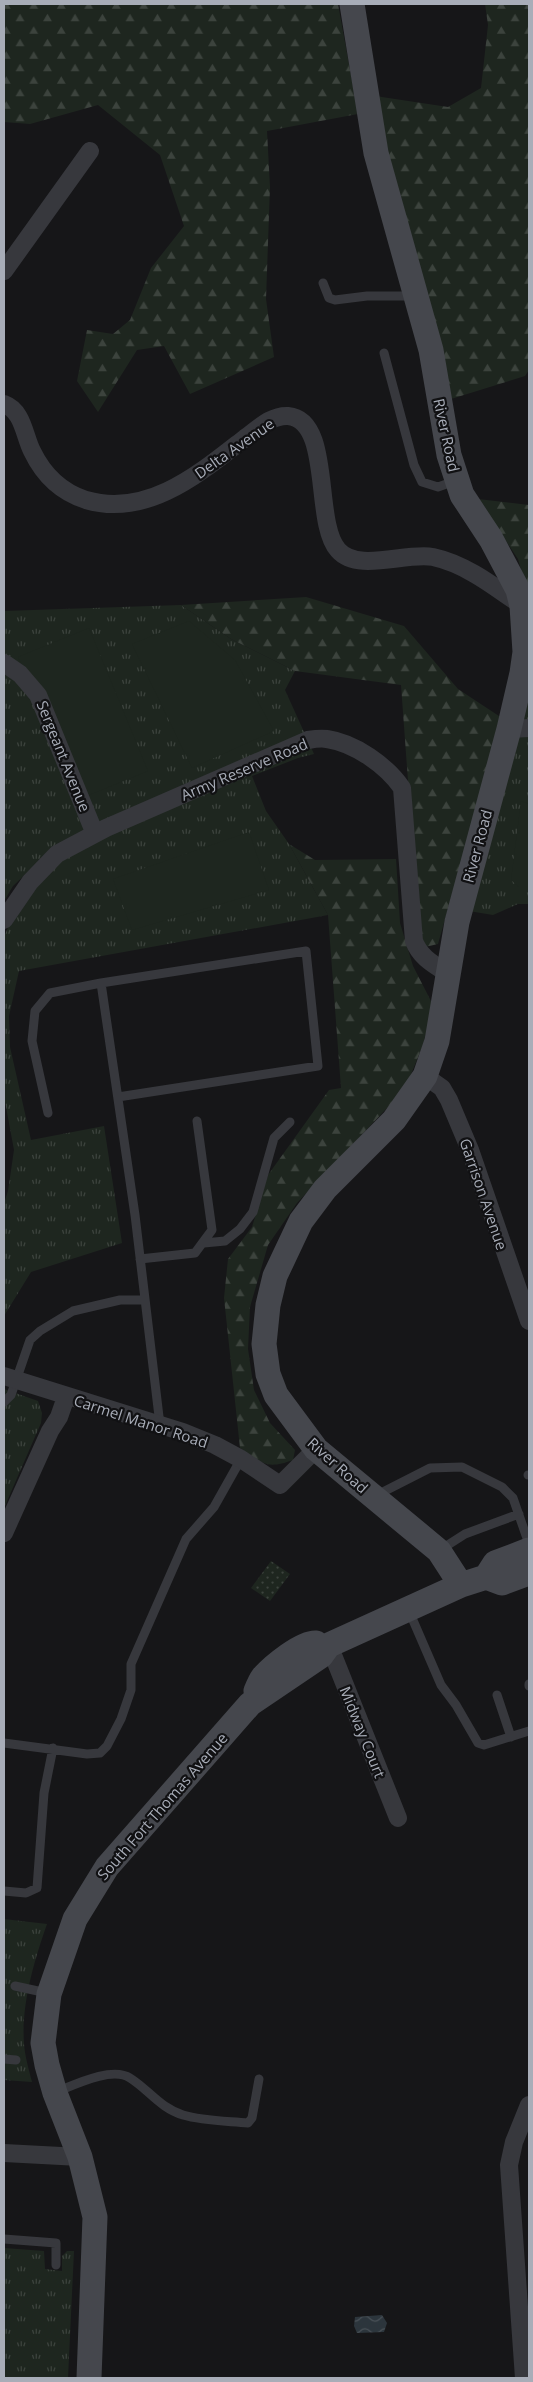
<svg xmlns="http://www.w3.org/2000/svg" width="533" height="2382" font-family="'Open Sans',sans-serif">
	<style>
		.grass { fill: url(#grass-tufts) }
		.forest { fill: url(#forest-firs) }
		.garden { fill: url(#garden-dots) }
		.pitch { fill: #1e261f }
		.water { fill: url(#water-waves) }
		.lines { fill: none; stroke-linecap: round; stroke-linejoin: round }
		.lane { stroke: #37383d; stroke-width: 9 }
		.street { stroke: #37383d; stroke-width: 18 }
		.secondary { stroke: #45474d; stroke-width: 25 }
		.labels { text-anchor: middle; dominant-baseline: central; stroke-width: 4.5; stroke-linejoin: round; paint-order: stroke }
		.street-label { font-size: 15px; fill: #a8adb8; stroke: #111113 }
	</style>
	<defs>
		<pattern id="grass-tufts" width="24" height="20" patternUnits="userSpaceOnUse" patternTransform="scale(1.25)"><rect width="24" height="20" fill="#1e261f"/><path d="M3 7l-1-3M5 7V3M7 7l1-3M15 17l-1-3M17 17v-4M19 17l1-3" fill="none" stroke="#3c433d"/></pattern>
		<pattern id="forest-firs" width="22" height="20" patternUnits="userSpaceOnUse" patternTransform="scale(1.25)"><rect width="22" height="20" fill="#1e261f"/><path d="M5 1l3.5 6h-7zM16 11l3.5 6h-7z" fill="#3c433d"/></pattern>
		<pattern id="garden-dots" width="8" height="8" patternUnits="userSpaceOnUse" patternTransform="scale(1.25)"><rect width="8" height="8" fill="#1e261f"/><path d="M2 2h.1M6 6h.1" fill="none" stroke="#3c433d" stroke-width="1.8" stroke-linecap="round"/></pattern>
		<pattern id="water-waves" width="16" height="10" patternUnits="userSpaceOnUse" patternTransform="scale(1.25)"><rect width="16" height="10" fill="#2c353c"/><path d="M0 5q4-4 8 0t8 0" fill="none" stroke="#485056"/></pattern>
	</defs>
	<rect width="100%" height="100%" fill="#161618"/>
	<path class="grass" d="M181,605l50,34 64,32 -10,19 29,64 -16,4 -46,18 14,35 23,33 39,71 -309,56 -10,45 1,31 21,93 73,-14 18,117 -91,29 -27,44v-113l4,-12 6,-41 -10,-54v-159l29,-70 -20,19 -9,15v-290z
		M529,696v208h-11l-25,11 -24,-4z
		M4,1389l34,12 4,12 -1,10 -37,85z
		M4,1919l43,5c-13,37 -26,81 -23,120 1,13 5,26 8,38l-28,-2z
		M4,2248l40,3 1,18 17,2v-15l5,-5h7l-6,127h-64z"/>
	<path class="forest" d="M4,4h334l20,110 -91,17 3,56 -4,112 8,58 -84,37 -26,-48 -27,4 -39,62 -21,-31 10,-51 26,4 17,-14 21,-52 33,-42 -24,-71 -62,-50 -68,19 -26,-2z
		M485,4h44v366l-4,6 -74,23 -63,-237 -13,-66 73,11 33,-19 7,-63z
		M478,499l51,6v94l-11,-40z
		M306,597l98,29 54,63 44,29 -64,226 -13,3 -6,-16 -18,-246 -106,-14 -64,-32 -50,-34z
		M289,844l26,16 81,-1 4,64 13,43 20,39 -10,40 -18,44 -108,114 -29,42 -18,62 -2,42 6,41 16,33 25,27 -2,10c-27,10 -31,3 -53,-12l-16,-150 4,-39 24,-32 16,-52 61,-85 12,-2 -13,-173z"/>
	<path class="garden" d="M271,1561l19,13 -20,27 -19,-13z"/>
	<path class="pitch" d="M189,621l46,39 39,71 -82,37 -60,-124z
		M89,628l59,143 -71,29 -59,-143z
		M521,801l8,3v83h-10l-8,-7z
		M249,832l20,58 -137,40 -19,-51z"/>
	<path class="water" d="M382,2315l5,8 -3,9 -27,1 -3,-7 1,-9z"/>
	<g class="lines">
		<path class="lane" d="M323,283l6,15 6,2 32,-4h47
			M384,353l30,112 8,17 16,5 17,-6
			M118,1097l200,-31 -12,-115 -205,32 34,232 25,210
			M48,1113l-16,-72 3,-30 15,-18 51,-10
			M204,1243l21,-2 15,-12 13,-17 21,-74 16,-16
			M140,1259l55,-6 17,-23 -15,-109
			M4,1402l7,-7 19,-55 10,-9 33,-20 47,-11h25
			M528,1475h1
			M375,1496l55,-28 32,-1 40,20 11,11 16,46
			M440,1550l25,-16 54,-20
			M409,1611l32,74 15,20 22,38 6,2 45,-14
			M529,1684v2
			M497,1695l14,42
			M4,1743l83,11 13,-1 7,-7 14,-27 10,-29v-26l55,-125 28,-32 27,-48
			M4,1891l22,2 11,-5 7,-95 9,-45
			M15,1986l32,7
			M4,2059l12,1
			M56,2092c18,-7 56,-26 74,-14 19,12 30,30 53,37 20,6 44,6 65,8l4,-5 7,-39
			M4,2239l52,4v22"/>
		<path class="street" d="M4,271l86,-120
			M4,404c19,7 20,31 28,47 11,23 29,41 54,49 62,18 114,-27 159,-62 13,-9 26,-23 43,-22 45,4 25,106 50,134 20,23 67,2 95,7 33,7 62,30 89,49
			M4,663l16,11 18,21 57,139
			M509,729l20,-1
			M4,920l26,-38 27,-28 49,-26 202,-88c6,-1 13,-2 19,-1 28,4 60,27 75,49l12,153c6,16 19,23 33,32
			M425,1076l17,12 7,12 21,50 59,171
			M4,1376l179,56 32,13 26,14 39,26 36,-36
			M4,1533l46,-102 9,-14 7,-20
			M329,1645l69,173
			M4,2153l76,4
			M524,2378l-15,-213 5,-23 15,-37"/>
		<path class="secondary" d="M352,4l24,149 55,197 18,105 13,40 29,44 27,51 4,16 3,46 -3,21 -13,56 -52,193 -20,119 -12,35 -31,44 -69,69 -24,32 -26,55 -7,29 -4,39 4,30 8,21 40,54 123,102 22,34
			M486,1577l16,6 27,-10
			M256,1691c2,-5 4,-10 7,-14 10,-11 39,-35 53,-34
			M89,2378l6,-161 -15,-60 -25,-64 -8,-28 -4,-22 6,-49 26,-75 32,-52 143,-163 71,-48 8,-11 132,-60 25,-8 9,-14 34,-13"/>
	</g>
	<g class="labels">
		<g class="street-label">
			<text transform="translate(447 435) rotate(78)">River Road</text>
			<text transform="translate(234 448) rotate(-35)">Delta Avenue</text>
			<text transform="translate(64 756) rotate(68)">Sergeant Avenue</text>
			<text transform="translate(244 769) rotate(-23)">Army Reserve Road</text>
			<text transform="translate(477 846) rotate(-75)">River Road</text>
			<text transform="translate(484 1194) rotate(71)">Garrison Avenue</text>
			<text transform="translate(141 1421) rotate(18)">Carmel Manor Road</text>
			<text transform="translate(338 1465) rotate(42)">River Road</text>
			<text transform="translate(363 1732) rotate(68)">Midway Court</text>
			<text transform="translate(162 1806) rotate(-49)">South Fort Thomas Avenue</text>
		</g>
	</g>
	<rect width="533" height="2382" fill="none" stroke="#a8adb8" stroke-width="10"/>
</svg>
